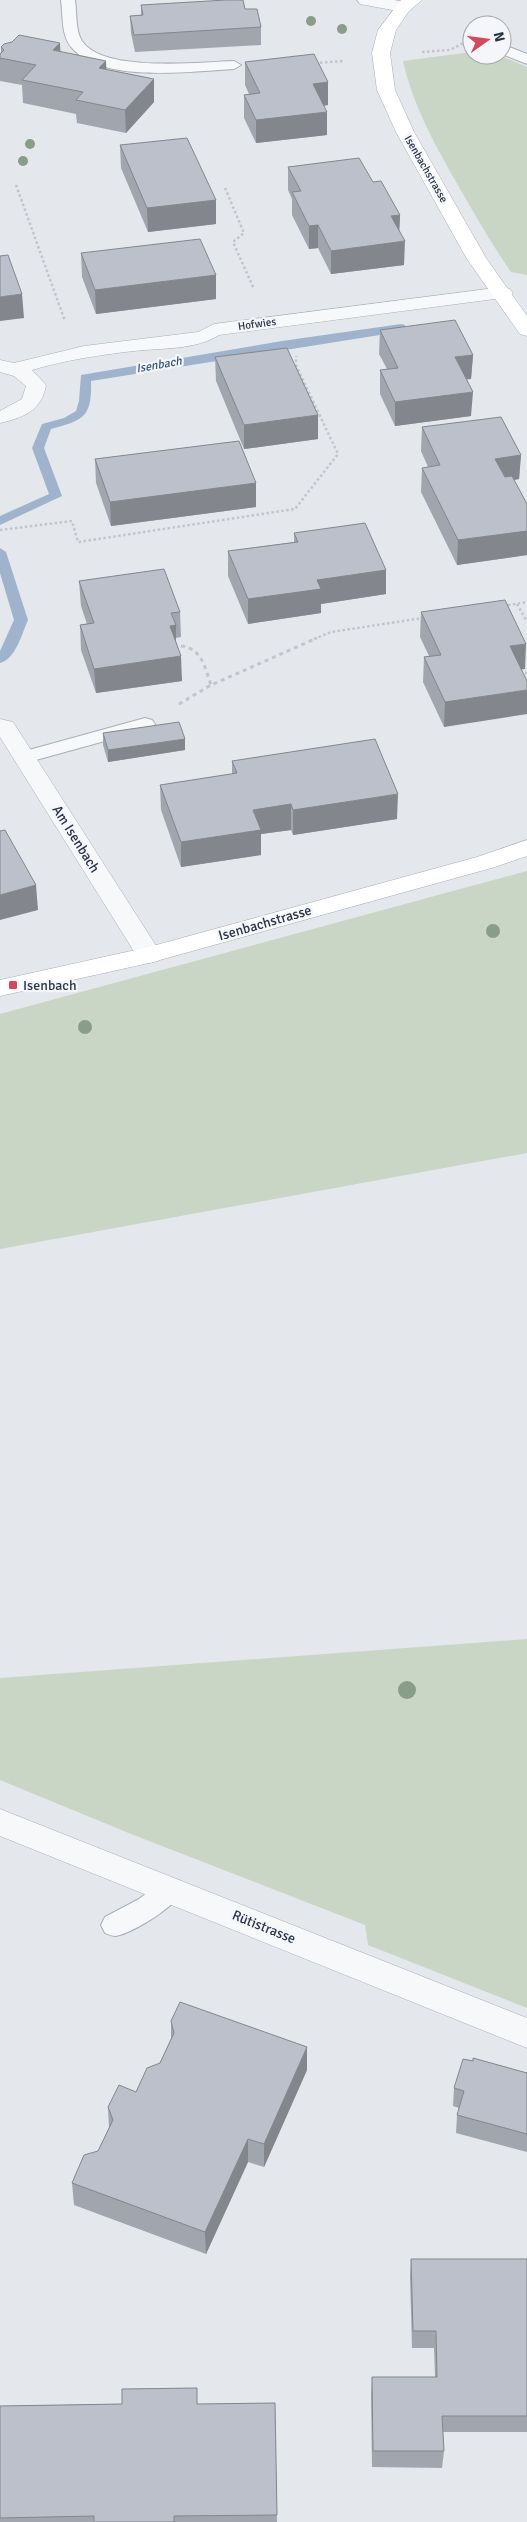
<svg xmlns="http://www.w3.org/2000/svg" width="527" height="2522" font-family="Signika,sans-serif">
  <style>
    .green { fill: #c9d6c5 }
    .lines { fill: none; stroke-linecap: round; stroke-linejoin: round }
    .stream { fill: #9fb4cc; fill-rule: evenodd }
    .service-casing { stroke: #a9aeb7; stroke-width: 2 }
    .minor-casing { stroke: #a9aeb7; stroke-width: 1 }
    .tertiary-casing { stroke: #a9aeb7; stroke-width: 1 }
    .secondary-casing { stroke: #a9aeb7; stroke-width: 1 }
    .path-far1 { stroke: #c2c5cb; stroke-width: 2.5; stroke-dasharray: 2.5 2.5; stroke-linecap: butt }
    .path { stroke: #c2c5cb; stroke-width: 3; stroke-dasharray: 4 4; stroke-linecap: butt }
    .service { fill: #f7f8fa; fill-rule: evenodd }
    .minor { fill: #f7f8fa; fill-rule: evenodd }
    .tertiary { fill: #f7f8fa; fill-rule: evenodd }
    .secondary { fill: #fff; fill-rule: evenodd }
    .tree { fill: #899d89 }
    .wall { fill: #a1a5ae }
    .shaded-wall { fill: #83868d }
    .building { fill: #bbc0ca; stroke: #83868d }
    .poi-dot { fill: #d1495b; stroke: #f4f6f9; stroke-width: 2 }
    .labels { text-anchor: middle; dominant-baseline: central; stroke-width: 4.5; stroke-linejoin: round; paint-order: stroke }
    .far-street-label { font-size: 11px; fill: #2b3445; stroke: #f4f6f9 }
    .far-water-label { font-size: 12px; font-style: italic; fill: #34527a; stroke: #f4f6f9 }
    .street-label { font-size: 14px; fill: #2b3445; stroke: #f4f6f9 }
    .poi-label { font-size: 14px; fill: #2b3445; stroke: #f4f6f9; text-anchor: start }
  </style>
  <rect width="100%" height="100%" fill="#e4e7ec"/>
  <path class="green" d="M472 52V55H499L527 67V275L511 272C490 242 473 211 455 180 433 141 413 105 403 61Z
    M527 871V1153L0 1249V1014Z
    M527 1639V2008L368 1945 365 1925 131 1834 0 1780V1678Z"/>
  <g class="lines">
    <path class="stream" d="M401 324 405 325V331L91 381C92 417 84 420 51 429L44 448 62 496 0 525V516L49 494 32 448 42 424 64 418 76 411 79 401 81 375 282 341Z
      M0 548 6 552 28 620C22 633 16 659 0 663V651L14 620 0 573Z"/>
    <g class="service-casing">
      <path id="service" d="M61 0H75C77 12 75 30 82 41 103 73 200 62 234 61L241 65 234 69C191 71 103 84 72 48 61 36 63 15 61 0Z
        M502 44 527 54V64L502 54Z
        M145 718 152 720 155 724 152 728 25 763 18 761 15 757 18 753Z
        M171 1878 180 1881 184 1889C176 1906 135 1932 116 1936 112 1936 108 1934 105 1933L101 1925 105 1917 139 1899 162 1881Z"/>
    </g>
    <g class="minor-casing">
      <path id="minor" d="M503 287 510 289 513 293 510 297 219 335C196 350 161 348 134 351 100 355 65 360 32 370L46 385C42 411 22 418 0 423V411L22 399 26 386 14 376 0 372V360L14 363 84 346 198 332 214 324Z
        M0 719 13 722 162 955 158 961 149 963 140 961 0 737Z
        M0 1809 527 2018V2048L0 1836Z"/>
    </g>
    <g class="tertiary-casing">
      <path id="tertiary" d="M357 0H394L409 3 412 7 409 11 403 12 360 4Z"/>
    </g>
    <g class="secondary-casing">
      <path id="secondary" d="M401 0H422L409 11 396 30 390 53 395 90 414 132 486 258 527 316V336L520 334 467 259 396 132 377 90 372 53 378 30Z
        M527 840V856L495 867 149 963 0 996V980L149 947 477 857Z"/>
    </g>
    <path class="path-far1" d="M422 52 450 50 469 40
      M315 63 344 61
      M16 185 65 321
      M225 188 244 233 233 242 254 289
      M0 530 72 521 78 542 295 509 338 454 296 365V356
      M517 604 527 622
      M503 606 527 602
      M314 639 331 632 423 618"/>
    <path class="path" d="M181 646C202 648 205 668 211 685
      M525 673H527
      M179 704 211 685 317 638"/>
    <use href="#service" class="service"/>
    <use href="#minor" class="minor"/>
    <use href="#tertiary" class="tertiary"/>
    <use href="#secondary" class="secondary"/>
  </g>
  <g class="tree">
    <circle cx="311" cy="21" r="5"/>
    <circle cx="342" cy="29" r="5"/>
    <circle cx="30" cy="144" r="5"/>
    <circle cx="23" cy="161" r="5"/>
    <circle cx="493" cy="931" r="7"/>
    <circle cx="85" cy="1027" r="7"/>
    <circle cx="407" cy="1690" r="9"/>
  </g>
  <path class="wall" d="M141 5 245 9 261 27V45L135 52 131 33 130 16 141 15Z
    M1 47 60 52 106 61V70L154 79V102L126 133 77 123 76 114 23 103 22 85 0 81V54L1 52Z
    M245 62 328 82V105L324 106 327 135 256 143 244 118V95L249 94 245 85Z
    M120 145 216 200V224L148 232 121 168Z
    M288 167 373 182 400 215 399 231 404 265 331 274 318 248 309 249 292 215V199L288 190Z
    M81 253 216 299 96 314 82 277Z
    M380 330 473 355 471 379H466L471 416 395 426 380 394V370L387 369 379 354Z
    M215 357 318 415V439L244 449 216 381Z
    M422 427 521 455 519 479 514 480 527 504V555L457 565 421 492 422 468 428 467 421 451Z
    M95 459 256 507 111 526 96 483Z
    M294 533 386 570V594L321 604V613L248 624 228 576V551L294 542Z
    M79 581 180 612 181 637 176 638V642L182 681 96 693 81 650 80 625 87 624 81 606Z
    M421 612 525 669H521L444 727 423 682 424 657 429 656 420 637Z
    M103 733 185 750 108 762 103 745Z
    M232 761 397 819 293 835 291 830 261 834V855L181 867 161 810 160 785 232 774Z
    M171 2021 307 2070 264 2167 248 2162 206 2254 74 2205 72 2183 98 2151 109 2128 108 2107 136 2092 160 2063 171 2039Z
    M473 2061 527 2073V2152L456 2133 457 2115 459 2108 453 2106 454 2088Z
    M411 2259H527V2432H443L444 2451 442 2468 372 2467 371 2394 372 2377H435L434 2348H412L410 2276Z
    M197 2388V2404L275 2403 277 2522H0V2406L122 2404Z"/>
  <path class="shaded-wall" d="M60 43 61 66 53 50Z
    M106 61 107 83 99 68Z
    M154 79V102L126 133 125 110Z
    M328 82V105L312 107 313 84Z
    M327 112V135L256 143V120Z
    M216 200V224L148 232 147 208Z
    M400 215 399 238 391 216Z
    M318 225V248L309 249V226Z
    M405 241 404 265 331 274V251Z
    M216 275V299L96 314 95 290Z
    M22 294 24 318 0 321V297Z
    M473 355 471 379 454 381 455 357Z
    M473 392 471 416 395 426V402Z
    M318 415V439L244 449V425Z
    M521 455 519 479 494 483 495 459Z
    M256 483V507L111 526 110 502Z
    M527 531V555L457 565 458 540Z
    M386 570V594L321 604V613L248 624V599L317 580Z
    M176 625V650L170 626Z
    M526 644 525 669 508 671 510 646Z
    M181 656 182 681 96 693 94 669Z
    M527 690V714L444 727 445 702Z
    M185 739V750L108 762V750Z
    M398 794 397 819 293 835V810Z
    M291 804V830L261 834V855L181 867V842L253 810Z
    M36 885 38 910 0 920V895Z
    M307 2047V2070L264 2167V2144Z
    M248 2139V2162L206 2254 205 2232Z"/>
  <path class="building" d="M226 0H243L245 9H257L261 27 134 35 130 16 143 15 141 5Z
    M19 35 60 43 53 50 106 61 99 68 154 79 125 110 76 100 83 92 22 80 36 65 0 58V54L4 50 1 47 4 44 12 42Z
    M314 54 328 82 313 84 327 112 256 120 244 95 260 93 245 62Z
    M187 138 216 200 147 208 120 145Z
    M359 158 373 182 381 181 400 215 391 216 405 241 331 251 318 225 309 226 292 192 301 191 288 167Z
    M200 239 216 275 95 290 81 253Z
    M8 255 22 294 0 297V256Z
    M455 320 473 355 455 357 473 392 395 402 380 370 398 368 380 330Z
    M287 348 318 415 244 425 215 357Z
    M501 417 521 455 495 459 505 477 512 476 527 504V531L458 540 422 468 440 465 422 427Z
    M239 441 256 483 110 502 95 459Z
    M365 523 386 570 317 580 321 589 248 599 228 551 298 542 294 533Z
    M164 569 180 612 171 613 176 625 170 626 181 656 94 669 80 625 94 623 79 581Z
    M505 600 526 644 510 646 527 681V690L445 702 424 657 441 655 421 612Z
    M179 722 185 739 108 750 103 733Z
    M375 739 398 794 293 810 291 804 253 810 261 830 181 842 160 785 237 773 232 761Z
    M5 830 36 885 0 895V831Z
    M180 2002 307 2047 264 2144 248 2139 205 2232 72 2183 84 2155 98 2151 113 2120 108 2107 119 2085 136 2092 147 2068 160 2063 174 2033 171 2021Z
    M473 2058 527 2073V2134L457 2115 464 2091 454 2088 463 2059 473 2061Z
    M411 2259H527V2416H442L444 2451H373L372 2377H437L436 2331H413Z
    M197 2388V2404L275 2403 277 2515 174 2516V2522H94V2516L0 2518V2406L122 2404V2389Z"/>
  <rect class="poi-dot" x="8" y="980" width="10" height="10" rx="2.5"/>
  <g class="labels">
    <g class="far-street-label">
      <text transform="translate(426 169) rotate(60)">Isenbachstrasse</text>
      <text transform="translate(257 324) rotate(-8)">Hofwies</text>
    </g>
    <g class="far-water-label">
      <text transform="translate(159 365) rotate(-10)">Isenbach</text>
    </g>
    <g class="street-label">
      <text transform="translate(76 839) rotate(58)">Am Isenbach</text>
      <text transform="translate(265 923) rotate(-16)">Isenbachstrasse</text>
      <text transform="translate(264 1927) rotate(22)">Rütistrasse</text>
    </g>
    <g class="poi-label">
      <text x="23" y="985">Isenbach</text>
    </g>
  </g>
  <g transform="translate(487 40) rotate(76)"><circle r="24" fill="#f4f6f9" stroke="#a4a8b1"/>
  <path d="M0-4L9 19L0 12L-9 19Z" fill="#d1495b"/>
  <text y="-8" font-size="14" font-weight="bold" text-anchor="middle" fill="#2b3445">N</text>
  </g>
</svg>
